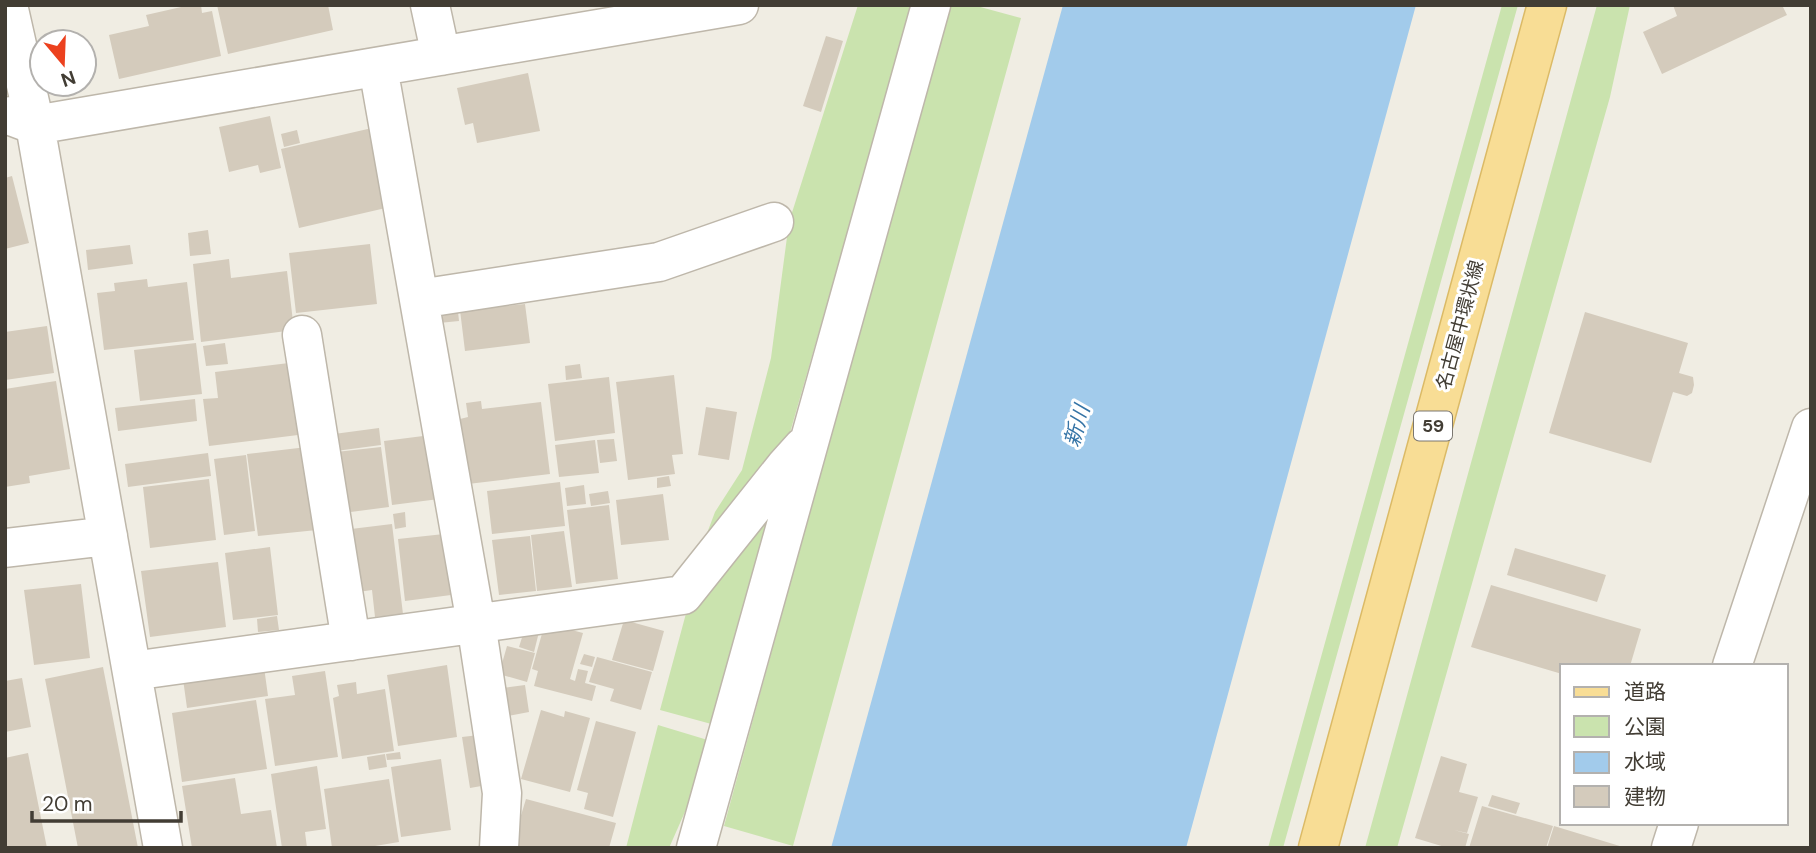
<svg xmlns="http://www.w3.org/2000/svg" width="1816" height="853" font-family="'DM Sans','Noto Sans JP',sans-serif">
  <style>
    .green { fill: #cae3ae }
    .water { fill: #a2cbeb }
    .building { fill: #d4cbbc }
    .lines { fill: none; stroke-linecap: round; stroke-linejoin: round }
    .minor-casing { stroke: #beb7aa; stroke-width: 41 }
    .major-casing { stroke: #dbba66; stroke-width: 41 }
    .minor { stroke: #fff; stroke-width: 38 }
    .major { stroke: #f8dd95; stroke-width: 38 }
    .labels { text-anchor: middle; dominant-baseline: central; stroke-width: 6; stroke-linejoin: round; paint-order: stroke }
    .shield { fill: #fff; stroke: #7b7771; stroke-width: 2 }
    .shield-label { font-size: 18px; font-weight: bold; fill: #423d34 }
    .street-label { font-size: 19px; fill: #423d34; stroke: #fff }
    .water-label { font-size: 21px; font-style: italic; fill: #3574a6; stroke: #fff }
  </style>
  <rect width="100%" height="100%" fill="#f0ede3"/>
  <path class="green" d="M858 5H913L789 436 692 573 715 512 742 470 771 358 789 222Z
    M948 5H973L1021 18 793 846 724 826Z
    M1502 5H1518L1283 848H1268Z
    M1597 5H1630L1610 97 1397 848H1365Z
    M778 490 715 725 660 710 688 606Z
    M658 725 711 741 703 771 669 848H626Z"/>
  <path class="water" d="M1063 5H1416L1186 848H831Z"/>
  <path class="building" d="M190 5H201L202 13 212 11 221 56 119 79 109 35 149 26 146 15Z
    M217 5H328L333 30 228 54Z
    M1673 5H1782L1787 15 1662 74 1643 32 1677 16Z
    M826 36 843 41 821 112 803 106Z
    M528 73 540 131 477 143 473 123 465 125 457 88Z
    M270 116 281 168 260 173 258 165 229 172 219 127Z
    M372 128 390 207 299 228 281 149Z
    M297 130 300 143 284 147 281 134Z
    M12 176 29 243 5 249V178Z
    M208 230 211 254 190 256 188 233Z
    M370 244 377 304 296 313 289 253Z
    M130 245 133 264 88 270 86 250Z
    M229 259 231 278 287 271 294 330 201 342 193 264Z
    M147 279 148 287 187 282 194 340 104 350 97 293 115 291 114 283Z
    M504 297 506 306 525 304 530 343 465 351 459 302Z
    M457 302 459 321 439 323 437 305Z
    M1585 312 1688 343 1679 373 1693 377 1694 385 1692 393 1687 396 1673 392 1651 463 1549 433Z
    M47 326 54 373 5 380V332Z
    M196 343 202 394 140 401 134 350Z
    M225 343 228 364 206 366 203 346Z
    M289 363 298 435 209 446 203 399 218 398 215 372Z
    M580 364 582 378 566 380 565 366Z
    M674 375 683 454 672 455 675 474 628 480 616 382Z
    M609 377 615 433 555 441 548 384Z
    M56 381 70 469 29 476 30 483 5 487V389Z
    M195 399 197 421 118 431 115 408Z
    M481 401 482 409 541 402 550 474 468 484 460 419 468 417 466 403Z
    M706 407 737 412 729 460 698 455Z
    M379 428 381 445 336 451 334 434Z
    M431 435 439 499 392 505 384 441Z
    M614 439 617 461 600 463 597 440Z
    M595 440 599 473 559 477 555 445Z
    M307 447 317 530 258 536 247 454Z
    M381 447 389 507 343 513 336 452Z
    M208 453 211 476 128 487 125 464Z
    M246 455 255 531 224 535 214 459Z
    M669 476 671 486 657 488V478Z
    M209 479 216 540 150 548 143 487Z
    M560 482 565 526 492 534 487 491Z
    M584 485 586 504 567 506 565 488Z
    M608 491 610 503 591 506 589 494Z
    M663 494 669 540 621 545 616 500Z
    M609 505 618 579 576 584 567 510Z
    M405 512 406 527 395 529 393 514Z
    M392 524 403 614 375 617 372 590 358 592 351 529Z
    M564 531 572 587 537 591 531 535Z
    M444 534 451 595 405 601 398 539Z
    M530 536 536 591 499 595 492 540Z
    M270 547 278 615 233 620 225 553Z
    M1515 548 1606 575 1597 602 1507 575Z
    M218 562 226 627 150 637 141 571Z
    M81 584 90 658 34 665 24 590Z
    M1491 585 1641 629 1630 666H1562V674L1471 647Z
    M277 616 279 630 258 632 257 619Z
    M624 620 664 631 653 671 612 660Z
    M545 623 583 633 570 679 575 681 578 669 588 671 585 683 596 686 592 701 534 686 538 671 532 669Z
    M525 628 539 632 534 652 519 647Z
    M507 646 535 653 527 682 499 674Z
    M584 654 595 657 592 667 580 664Z
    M597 657 652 672 641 710 610 701 614 689 589 682Z
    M447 665 457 737 398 746 387 675Z
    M103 667 138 848H78L45 679Z
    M264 667 268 696 187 708 183 679Z
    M325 671 338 757 275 766 265 699 295 695 292 676Z
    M22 678 31 727 5 732V681Z
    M356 682 357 694 385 689 394 751 342 759 333 698 339 696 337 685Z
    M525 685 529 712 508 716 503 688Z
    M256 700 267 769 182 782 172 713Z
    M541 710 564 717 565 711 590 718 570 792 521 779Z
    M596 721 636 732 613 817 584 809 588 793 577 790Z
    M479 735 487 785 470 788 462 737Z
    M400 752 401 759 387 760 386 754Z
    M28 753 47 848H5V758Z
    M385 754 387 767 369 770 367 757Z
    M1441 756 1467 764 1459 792 1478 797 1467 833 1454 830 1469 834 1465 848H1448L1415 838Z
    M441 759 451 830 401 837 391 767Z
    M317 766 326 829 305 832 307 848H282L271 774Z
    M235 778 241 814 271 810 277 848H192L182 786Z
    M389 779 399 842 363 848H332L324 789Z
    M1492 795 1520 803 1516 814 1488 806Z
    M526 799 616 823 609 848H515V835Z
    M1482 806 1553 826 1546 848H1469Z
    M1554 826 1623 847V848H1547Z"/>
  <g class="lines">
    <g class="minor-casing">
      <path id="minor" d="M8 5 35 125 163 848
        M430 5 441 56
        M378 67 476 623 502 793 499 848
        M11 116 35 125 739 5
        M419 299 659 262 774 222
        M302 335 351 641
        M5 548 108 536
        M1732 666 1811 428
        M132 671 683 595 785 467 803 447
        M696 848 931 5
        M1671 848 1679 823"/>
    </g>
    <g class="major-casing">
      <path id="major" d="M1318 848 1547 5"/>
    </g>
    <use href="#minor" class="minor"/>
    <use href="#major" class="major"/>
  </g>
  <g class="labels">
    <rect class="shield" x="1414" y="411.5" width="38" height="29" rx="5"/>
    <g class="shield-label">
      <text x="1433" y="426">59</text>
    </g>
    <g class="street-label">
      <text transform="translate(1460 325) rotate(-75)">名古屋中環状線</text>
    </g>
    <g class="water-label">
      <text transform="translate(1077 426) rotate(-74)">新川</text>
    </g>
  </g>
  <rect width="1816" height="853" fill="none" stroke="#423d34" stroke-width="14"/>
  <rect x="1560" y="664" width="228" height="161" fill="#ffffff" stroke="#b3b1ae" stroke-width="2"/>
  <rect x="1574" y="687" width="35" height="10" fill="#f8dd95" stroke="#b3b1ae" stroke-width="2"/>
  <text x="1624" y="699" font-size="21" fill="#423d34">道路</text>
  <rect x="1574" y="716" width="35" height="21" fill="#cae3ae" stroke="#b3b1ae" stroke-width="2"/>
  <text x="1624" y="734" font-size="21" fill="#423d34">公園</text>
  <rect x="1574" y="752" width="35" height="21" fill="#a2cbeb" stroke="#b3b1ae" stroke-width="2"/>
  <text x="1624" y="769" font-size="21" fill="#423d34">水域</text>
  <rect x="1574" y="786" width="35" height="21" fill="#d4cbbc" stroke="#b3b1ae" stroke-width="2"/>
  <text x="1624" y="804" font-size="21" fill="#423d34">建物</text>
  <g transform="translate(63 63) rotate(161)"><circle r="33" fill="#ffffff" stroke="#b3b1ae" stroke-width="2"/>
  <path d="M0-5L12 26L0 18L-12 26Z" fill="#ec411e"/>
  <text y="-10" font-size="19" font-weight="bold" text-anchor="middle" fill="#423d34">N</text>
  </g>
  <path d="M32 811v10h149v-10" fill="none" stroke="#423d34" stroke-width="3.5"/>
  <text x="42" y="811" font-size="21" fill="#423d34" stroke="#ffffff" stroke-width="5" paint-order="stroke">20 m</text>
</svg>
